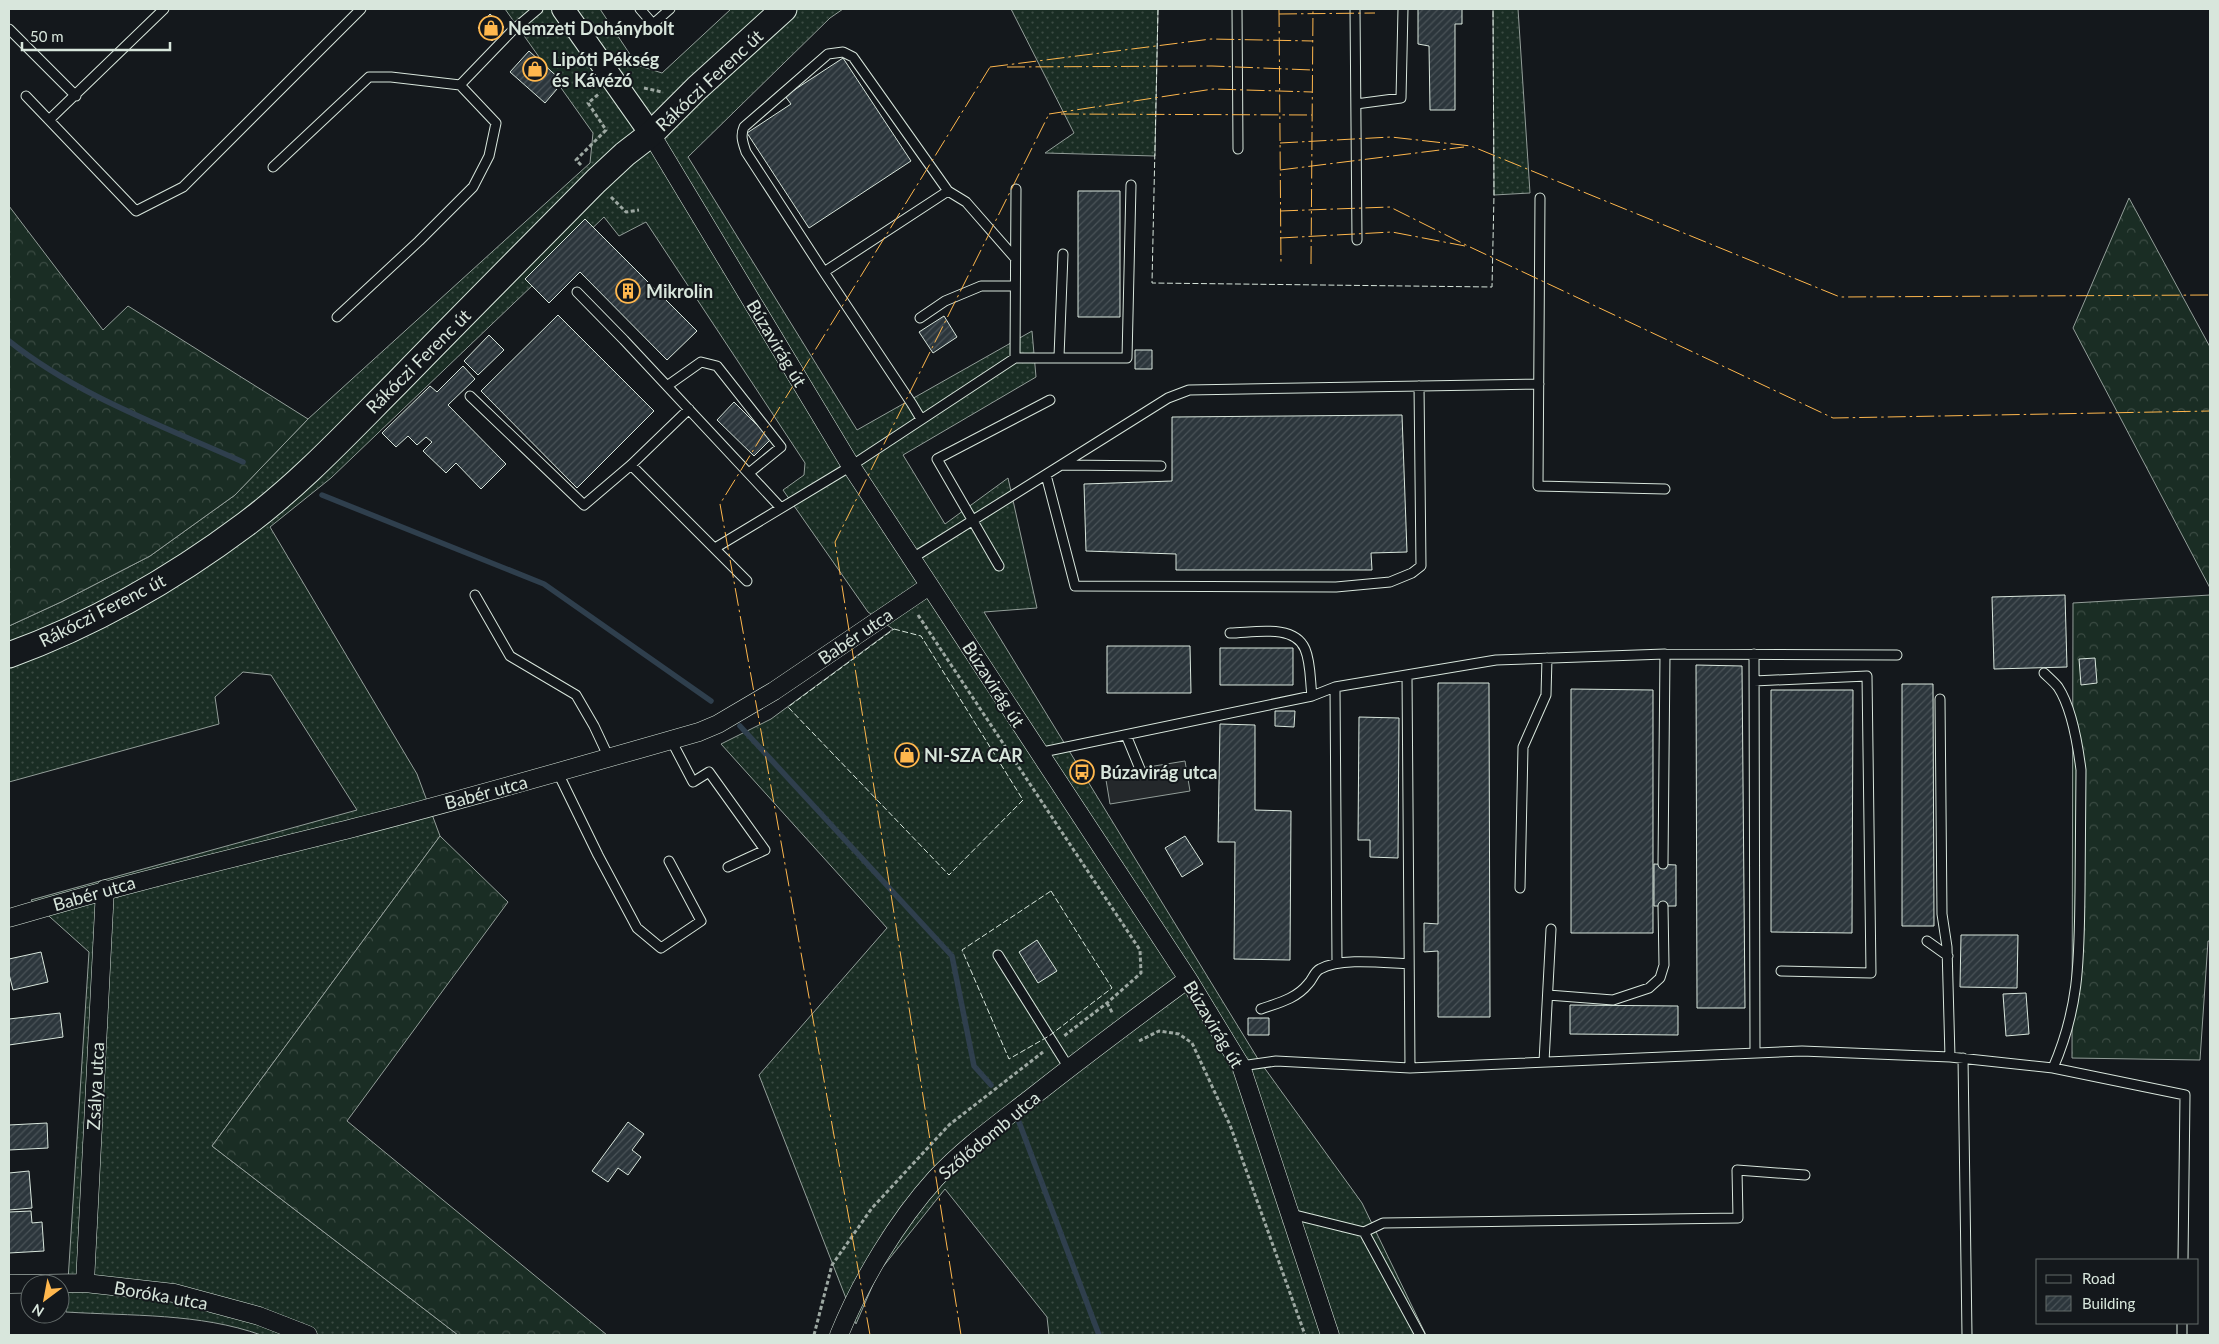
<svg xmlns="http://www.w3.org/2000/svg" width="2219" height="1344" font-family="Lato,sans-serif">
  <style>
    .grass { fill: url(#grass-dots); stroke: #939e99 }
    .forest { fill: url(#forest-crowns); stroke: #939e99 }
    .parking { fill: #24282b; stroke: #939e99 }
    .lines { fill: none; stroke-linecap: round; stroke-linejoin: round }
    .stream { stroke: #2f3f4d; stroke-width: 5.5 }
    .building { fill: url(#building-hatch); stroke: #d8e6dc }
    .service-casing { stroke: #d8e6dc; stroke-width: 11 }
    .minor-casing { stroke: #d8e6dc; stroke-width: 19 }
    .tertiary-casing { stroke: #d8e6dc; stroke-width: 24 }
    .secondary-casing { stroke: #d8e6dc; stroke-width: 27 }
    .path { stroke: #9da8a2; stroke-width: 3; stroke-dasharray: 4 2.5; stroke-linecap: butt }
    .service { stroke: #14181c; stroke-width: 9 }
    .minor { stroke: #14181c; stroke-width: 18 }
    .tertiary { stroke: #14181c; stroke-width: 22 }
    .secondary { stroke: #14181c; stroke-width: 25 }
    .fence { stroke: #d8e6dc; stroke-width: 1; stroke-dasharray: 6 2.5; stroke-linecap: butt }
    .power { stroke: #ffb74d; stroke-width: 1; stroke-dasharray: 18 4 2.5 4; stroke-linecap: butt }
    .labels { text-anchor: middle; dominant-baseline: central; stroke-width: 4; stroke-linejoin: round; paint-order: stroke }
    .poi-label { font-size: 18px; font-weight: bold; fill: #d8e6dc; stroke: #14181c; text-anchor: start }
    .street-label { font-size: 18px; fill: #d8e6dc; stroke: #14181c }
  </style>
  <defs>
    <pattern id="grass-dots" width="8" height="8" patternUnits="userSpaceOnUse" patternTransform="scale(1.25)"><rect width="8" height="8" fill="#1a2d24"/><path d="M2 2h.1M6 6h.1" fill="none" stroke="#3b4b43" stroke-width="1.8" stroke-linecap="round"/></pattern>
    <pattern id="forest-crowns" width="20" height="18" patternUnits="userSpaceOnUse" patternTransform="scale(1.25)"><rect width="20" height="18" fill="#1a2d24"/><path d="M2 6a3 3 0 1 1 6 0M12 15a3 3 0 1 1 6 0" fill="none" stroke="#3b4b43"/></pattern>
    <pattern id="building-hatch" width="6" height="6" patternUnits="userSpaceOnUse" patternTransform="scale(1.25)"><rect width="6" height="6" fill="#2c363c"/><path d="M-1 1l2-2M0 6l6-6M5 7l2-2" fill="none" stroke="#4a5358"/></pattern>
  </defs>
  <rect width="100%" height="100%" fill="#14181c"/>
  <path class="grass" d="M505 9H600L637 65 662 73 731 9H843L830 18 688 157 857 430 1032 331 1036 377 903 455 945 524 1008 478 1037 608 984 612 1258 1059 1362 1203 1426 1335H1049L1047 1317 945 1189 878 1273 856 1324 759 1075 887 928 721 744 771 719 893 629 868 612 783 490 804 475 805 463 646 222 619 236 604 217 331 478 270 527 417 774 440 836 212 1146 458 1335H261C200 1313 130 1316 66 1312L89 952 31 900 357 810 271 675 243 672 215 697 219 724 9 782V626L61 602 150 556 235 495 308 419 590 163 593 133Z
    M1011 9H1158L1155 156 1045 153 1074 133Z
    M1493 9H1518L1530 193 1494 195Z"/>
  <path class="forest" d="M2129 198 2210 347V588L2073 328Z
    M9 206 103 330 128 306 308 419 235 495 150 556 61 602 9 626Z
    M2210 595V941H2208L2200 1060 2072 1058 2073 603Z
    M440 836 508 902 347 1121 607 1335H458L212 1146Z"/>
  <path class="parking" d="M1185 761 1190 791 1110 804 1105 774Z"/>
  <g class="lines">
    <path class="stream" d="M9 341C78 396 163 426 243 462
      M322 495 544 584 711 701
      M740 726 952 956 974 1066 991 1085
      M1019 1122 1099 1335"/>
  </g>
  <path class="building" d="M1418 9H1462V24H1455V110H1430L1429 46 1418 44Z
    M490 14 504 27 492 41 478 28Z
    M529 51 563 82 545 103 510 72Z
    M843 58 911 161 809 228 747 133 791 104 785 96Z
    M1078 191H1120V317H1078Z
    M585 219 697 331 667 360 580 272 549 303 525 279Z
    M558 315 654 411 577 488 481 391Z
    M944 316 957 337 933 353 919 332Z
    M489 335 504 350 478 375 464 361Z
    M1135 350H1152V369H1135Z
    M463 366 475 379 448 405 506 464 481 489 456 463 446 473 423 451 432 442 426 437 417 445 408 436 396 447 382 433 430 386 437 392Z
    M734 402 771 439 754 456 717 420Z
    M1402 415 1407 552 1371 553 1372 570H1176V554L1086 551 1084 484 1172 481V417Z
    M2065 595 2067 667 1994 669 1992 597Z
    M1107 646H1190L1191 693H1107Z
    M1220 648H1293V685H1220Z
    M2095 658 2097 683 2081 685 2079 659Z
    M1696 665 1742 666 1745 1008H1697Z
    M1438 683H1489L1490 1017H1438V951L1424 952V923L1438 924Z
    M1902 684H1933L1934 926H1902Z
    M1571 689 1653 690V933H1571Z
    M1771 690H1853L1852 933 1771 932Z
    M1275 711H1295L1294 727 1275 726Z
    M1359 717 1399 718 1398 858 1370 857V840H1358Z
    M1220 724 1255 725V810L1291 811 1290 960 1234 959 1235 842H1218Z
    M1185 836 1203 864 1182 877 1165 848Z
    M1654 864 1676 865V906H1654Z
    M1961 935H2018L2017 988 1960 987Z
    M1037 940 1057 971 1038 983 1019 952Z
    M41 952 48 982 13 990 9 974V959Z
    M2026 993 2029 1034 2006 1036 2003 994Z
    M1570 1005 1678 1006V1035L1570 1034Z
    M60 1013 63 1037 9 1045V1019Z
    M1248 1018H1269V1035H1248Z
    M628 1122 644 1134 632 1150 641 1157 628 1175 618 1168 608 1182 592 1171Z
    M47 1123 48 1148 9 1150V1125Z
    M29 1171 32 1208 9 1210V1173Z
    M31 1211 32 1223 42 1222 44 1251 9 1253V1212Z"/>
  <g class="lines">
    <g class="service-casing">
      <path id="service" d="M640 9 653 24 670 9
        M1237 9 1238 149
        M1355 9 1357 240
        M9 29 76 96
        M26 96 136 211 183 187 361 9
        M1356 104 1401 98 1403 9
        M49 120 164 9
        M273 167 369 77H391L460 85
        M948 191 966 202 1015 258
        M1540 198 1538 486 1665 489
        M824 272 948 191 853 57 843 52 828 54 744 127C740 136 743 143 746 152L824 272 912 404 921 419
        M577 292 624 340 781 508
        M337 317 419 241 473 187 489 156 496 123 460 85 512 31 538 9
        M920 318 945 301 981 286H1015
        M1059 357 1063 254
        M1015 358 1016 189
        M667 386 701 362 717 366 781 447 749 473
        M470 396 584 505 631 465 689 409
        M631 465 747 581
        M1062 465 1161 466
        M1046 475 1075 586 1336 587 1390 582 1412 573 1421 566 1419 386
        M715 548 851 466 1015 358H1127L1131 185
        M911 559 1168 398 1189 390 1539 384
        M999 566 937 459 1050 400
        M475 595 510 656 576 695 594 726 609 758
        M1230 633C1252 633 1294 623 1305 649 1311 663 1310 681 1312 696
        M1754 654 1755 1053
        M2044 673C2049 678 2054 682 2058 687 2072 708 2078 746 2081 770 2081 811 2080 852 2080 892 2079 958 2080 1006 2053 1068
        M1407 675 1410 1068
        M1754 681 1867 676 1871 973 1781 971
        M1335 687 1337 963
        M1940 699 1942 914 1947 947 1950 1057
        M1126 735 1140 769
        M671 740 693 782 709 772 765 850 728 867
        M1038 753 1312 696 1335 687 1496 660 1665 654 1897 655
        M558 773 598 855 637 928 661 948 701 921 669 861
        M1663 864 1665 654
        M1520 888 1523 747 1546 695 1547 658
        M1927 941 1948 956
        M998 955 1069 1068
        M1548 995 1613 1000 1649 988 1660 978 1664 965 1663 906
        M1261 1009C1278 1003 1296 999 1308 984 1313 979 1314 972 1320 969 1341 957 1385 963 1409 964
        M1963 1058 1967 1335
        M1544 1062 1551 929
        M1241 1066 1276 1061 1410 1068 1802 1051 1950 1057 2053 1068 2185 1095 2183 1260
        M1291 1214 1364 1232 1420 1335
        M1364 1232 1383 1223 1738 1218 1737 1170 1805 1175
        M2182 1335V1323"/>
    </g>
    <g class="minor-casing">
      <path id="minor" d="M651 134 851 466 1188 979 1241 1066 1330 1335
        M9 918C123 884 238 857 353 828 469 798 584 765 699 732L718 724 774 691 929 586
        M85 1283 105 889
        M9 1284 85 1283 174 1293 259 1316 308 1335
        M839 1335C861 1281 897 1221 936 1178 964 1148 999 1123 1031 1098 1083 1057 1135 1018 1188 979"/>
    </g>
    <g class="tertiary-casing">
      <path id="tertiary" d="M563 9 651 134"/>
    </g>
    <g class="secondary-casing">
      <path id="secondary" d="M9 655C94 624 174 578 246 524 301 483 349 431 397 383 463 315 530 248 596 181L625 154 651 134 697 88 784 9"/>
    </g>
    <path class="path" d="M644 88 662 92
      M581 165 576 160 606 130 588 103 600 93
      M611 197 626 212 639 210
      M918 615 1140 950 1141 973 1107 1003 1064 1036
      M1107 1003 1113 1014
      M1139 1041 1159 1031 1179 1034 1192 1043 1230 1125 1305 1335
      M814 1335 832 1265 872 1208 949 1125 1043 1052"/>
    <use href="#service" class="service"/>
    <use href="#minor" class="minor"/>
    <use href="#tertiary" class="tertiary"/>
    <use href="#secondary" class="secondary"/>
    <path class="fence" d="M1158 9 1152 283 1492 287 1494 195 1493 9
      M894 629 921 636 1023 800 949 875 788 707Z
      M1051 891 1112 988 1049 1036 1009 1059 962 950Z"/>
    <path class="power" d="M1279 9 1281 265
      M1279 14 1375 13
      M990 67 1211 39 1313 41
      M1007 67 1212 66 1312 70
      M1049 114 1213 89 1312 92
      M1061 114 1312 115
      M1280 143 1391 137 1471 146 1840 297 2210 295
      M1280 170 1464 147
      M1280 211 1390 207 1470 247 1833 418 2210 411
      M1280 238 1392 232 1465 246
      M1311 264 1313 9
      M870 1335 720 504 990 67
      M961 1335 835 542 1049 114"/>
  </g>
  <defs>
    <g id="shop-ring" transform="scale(1.25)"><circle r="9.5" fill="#14181c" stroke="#ffb74d" stroke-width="1.5"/><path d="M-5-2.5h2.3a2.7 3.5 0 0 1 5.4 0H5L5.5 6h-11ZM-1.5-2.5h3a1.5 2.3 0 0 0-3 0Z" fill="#ffb74d"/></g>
    <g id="building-ring" transform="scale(1.25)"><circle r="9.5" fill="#14181c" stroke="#ffb74d" stroke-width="1.5"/><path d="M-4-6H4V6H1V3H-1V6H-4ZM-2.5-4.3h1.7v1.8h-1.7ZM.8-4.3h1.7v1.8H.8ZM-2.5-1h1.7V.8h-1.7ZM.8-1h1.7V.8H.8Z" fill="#ffb74d"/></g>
    <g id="bus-ring" transform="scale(1.25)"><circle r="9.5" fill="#14181c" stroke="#ffb74d" stroke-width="1.5"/><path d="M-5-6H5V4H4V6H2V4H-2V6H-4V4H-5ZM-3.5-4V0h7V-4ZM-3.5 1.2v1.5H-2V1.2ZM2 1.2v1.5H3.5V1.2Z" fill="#ffb74d"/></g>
  </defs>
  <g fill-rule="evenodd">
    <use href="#shop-ring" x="491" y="28"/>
    <use href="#shop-ring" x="535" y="69"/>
    <use href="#building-ring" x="628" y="291"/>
    <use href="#shop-ring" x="907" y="755"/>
    <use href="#bus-ring" x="1082" y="772"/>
  </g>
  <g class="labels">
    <g class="poi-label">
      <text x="508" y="28">Nemzeti Dohánybolt</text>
      <text x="552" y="59">Lipóti Pékség<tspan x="552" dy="21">és Kávézó</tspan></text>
      <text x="646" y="291">Mikrolin</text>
      <text x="924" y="755">NI-SZA CAR</text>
      <text x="1100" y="772">Búzavirág utca</text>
    </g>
    <g class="street-label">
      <text transform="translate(709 80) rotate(-43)">Rákóczi Ferenc út</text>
      <text transform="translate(777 343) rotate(59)">Búzavirág út</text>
      <text transform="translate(418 361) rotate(-45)">Rákóczi Ferenc út</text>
      <text transform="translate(102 610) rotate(-27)">Rákóczi Ferenc út</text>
      <text transform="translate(855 636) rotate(-34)">Babér utca</text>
      <text transform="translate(994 684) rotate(57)">Búzavirág út</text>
      <text transform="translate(486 792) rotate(-15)">Babér utca</text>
      <text transform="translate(94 893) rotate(-16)">Babér utca</text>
      <text transform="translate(1214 1024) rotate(59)">Búzavirág út</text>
      <text transform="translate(95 1086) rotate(-87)">Zsálya utca</text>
      <text transform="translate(989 1135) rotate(-40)">Szőlődomb utca</text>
      <text transform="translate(161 1295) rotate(10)">Boróka utca</text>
    </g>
  </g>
  <rect width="2219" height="1344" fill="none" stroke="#d8e6dc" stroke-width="20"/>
  <rect x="2036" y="1259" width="162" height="65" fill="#14181c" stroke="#626a69"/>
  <rect x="2046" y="1275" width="25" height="8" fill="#14181c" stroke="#626a69"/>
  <text x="2082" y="1284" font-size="15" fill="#d8e6dc">Road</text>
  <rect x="2046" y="1296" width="25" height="15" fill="url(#building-hatch)" stroke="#626a69"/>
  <text x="2082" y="1309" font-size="15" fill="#d8e6dc">Building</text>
  <g transform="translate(45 1299) rotate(212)"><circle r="24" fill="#14181c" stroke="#626a69"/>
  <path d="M0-4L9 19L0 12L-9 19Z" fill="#ffb74d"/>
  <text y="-8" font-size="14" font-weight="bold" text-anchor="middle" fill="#d8e6dc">N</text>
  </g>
  <path d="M22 42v8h148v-8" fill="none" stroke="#d8e6dc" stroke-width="2.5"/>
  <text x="30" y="42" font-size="15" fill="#d8e6dc" stroke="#14181c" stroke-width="4" paint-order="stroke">50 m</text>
</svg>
